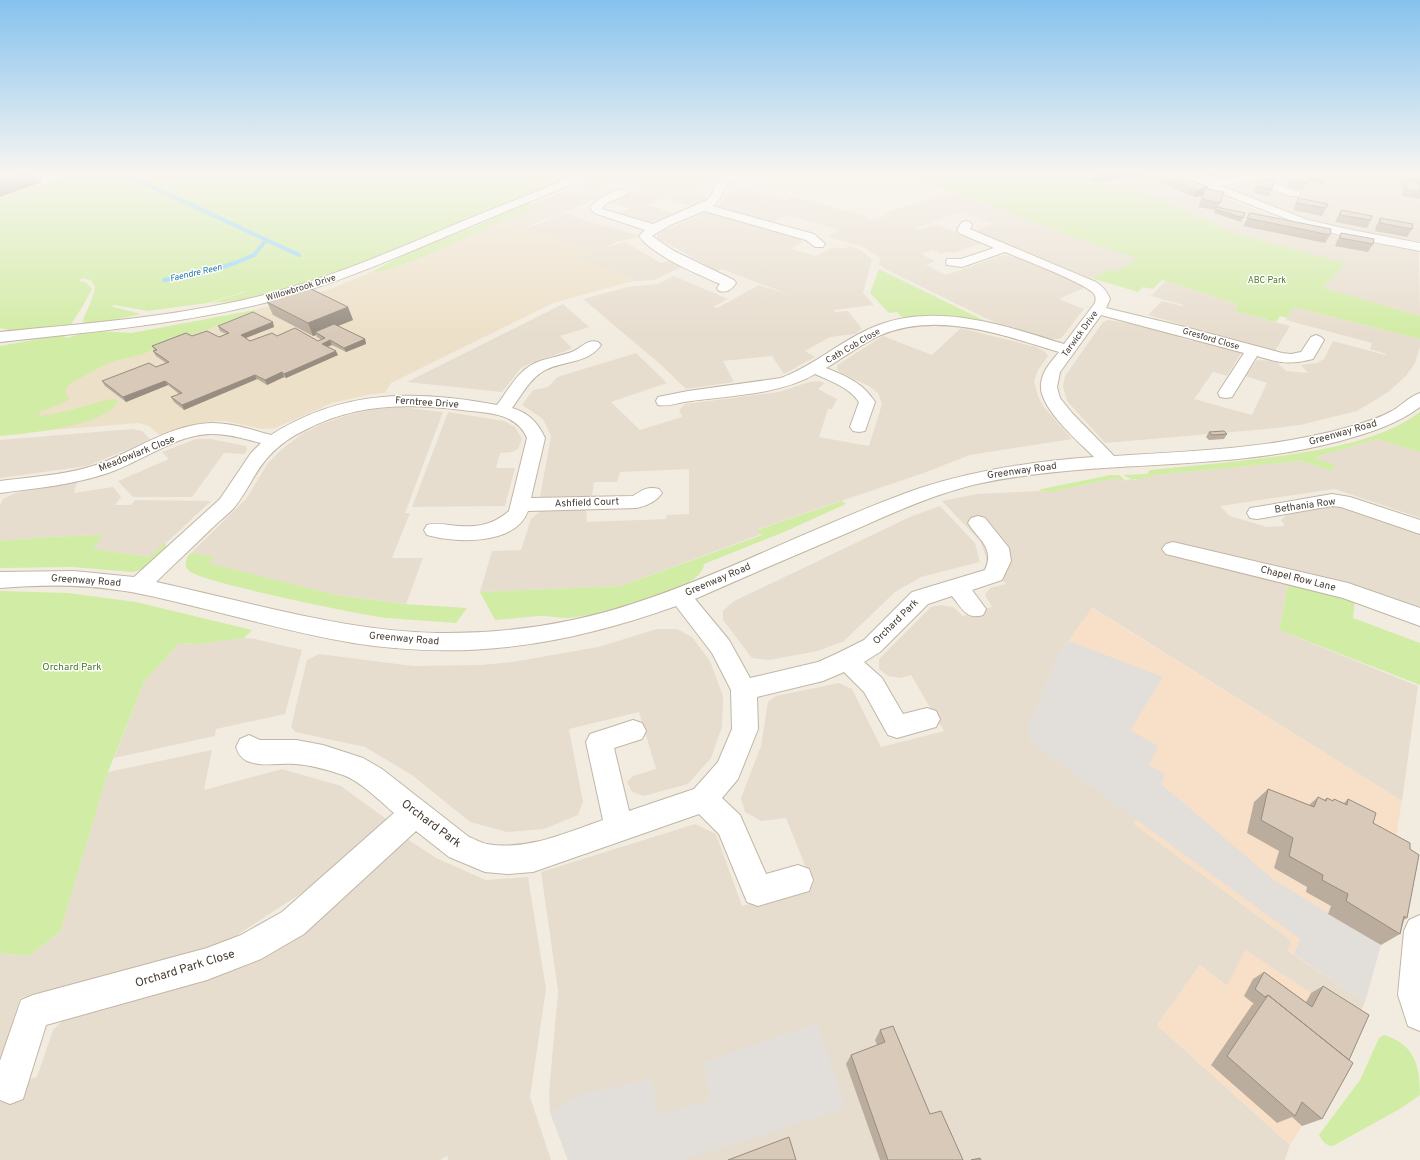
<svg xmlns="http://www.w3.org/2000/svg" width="1420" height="1160" font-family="Overpass,sans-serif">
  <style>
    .residential { fill: #e7ddce }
    .commercial { fill: #f8e0c8 }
    .education { fill: #ede0c8 }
    .green { fill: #d1eca4 }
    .parking { fill: #e2deda }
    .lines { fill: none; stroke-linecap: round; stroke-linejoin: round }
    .stream { stroke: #94d6f7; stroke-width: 4 }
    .minor-casing { stroke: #c1b6a5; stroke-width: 2 }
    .minor { fill: #fff; fill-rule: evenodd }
    .wall { fill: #baad9e }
    .shaded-wall { fill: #978d81 }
    .building { fill: #d8c9b8; stroke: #978d81 }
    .labels { text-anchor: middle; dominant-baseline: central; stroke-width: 3; stroke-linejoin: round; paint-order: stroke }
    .far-water-label { font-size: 9px; font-style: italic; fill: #1f78a8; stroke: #fff }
    .far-park-label { font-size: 9px; fill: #497a20; stroke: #fff }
    .far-street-label { font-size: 9px; fill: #443b31; stroke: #fff }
    .street-label { font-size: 10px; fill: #443b31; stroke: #fff }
    .park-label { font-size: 10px; fill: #497a20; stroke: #fff }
    .near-street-label { font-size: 12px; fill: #443b31; stroke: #fff }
  </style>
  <rect width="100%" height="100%" fill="#f2ece0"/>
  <path class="residential" d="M603 173H685L692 176 699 173H708L719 176 720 178 711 188H701L700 192 709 193 707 198 693 206 664 198 648 205 676 214 662 221 646 222 620 213 630 209 611 202 640 191 612 183 610 184 613 185 603 190 612 192 526 227 528 228 565 213 606 227 609 226 637 235V237L616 242 604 248 625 242 661 263 670 260 681 267 655 280 638 281 578 259 592 252 496 219 574 187Z
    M1097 173H1149L1157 176 1171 175 1258 211 1288 222 1323 233 1359 241 1419 252 1420 316 1322 288 1344 263 1232 232 1137 189 1066 176Z
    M1192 173H1259L1225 180 1201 177Z
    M1290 173H1420V241L1371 234 1333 226 1300 216 1236 191V185L1268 180Z
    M731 185 785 200 792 197 811 201 862 215 875 221 892 210 956 192 1062 233 1139 259 1117 271 1111 269 1091 278 986 236 979 232V229L994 224 962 212 931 222 933 223 916 228 918 230 937 225 983 243 953 253 946 251 942 254 932 250 921 254 935 261 926 265 946 275 1003 255 1014 257 1079 284 1084 288 1059 299 1084 309 1063 336 1059 339H1050L1004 327 883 268 884 267 879 265 880 258 864 247 828 237 839 230 787 215 771 222 717 206 722 203Z
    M705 213 713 214 801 239 803 242 791 249 816 256 834 247 844 249 850 246 859 249 872 259 863 293 874 305 834 310 835 312 848 311 862 329 855 334 830 337 805 351 815 357 784 374 772 356 723 361 734 382 686 389 660 364 583 299 628 287 657 284 674 276 728 299 713 307 717 308 759 285 788 294 722 269 717 271 657 238V235L662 231Z
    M1165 281 1238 304 1234 311 1290 326 1275 351 1148 315 1162 301 1182 306 1183 305 1151 296Z
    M563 304 589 327 560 336 572 348 566 351 531 363 521 368 502 392 407 382Z
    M1294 307 1420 339V347L1415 363 1406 376 1387 393 1357 411 1300 425 1267 429 1105 443 1067 401 1063 386 1065 376 1103 322 1108 320 1134 324 1181 336 1180 338 1192 341H1199L1241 353 1227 376 1213 372 1194 399 1252 415 1267 383 1245 376 1257 360 1276 361 1286 371 1308 373 1301 365 1317 363 1324 359 1333 341 1385 355 1386 354 1370 349 1372 343 1286 320Z
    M961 328 1036 347 1044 351 1048 356 1038 370 1034 381 1038 396 1043 406 1072 439 970 455 921 474 758 529 762 534 621 586 480 592 492 551 521 550 531 519 541 511 586 509 587 522 666 519 667 515 689 514V469L620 472 617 482H594L592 496 540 497 551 436 543 419 522 405 533 390 548 387 557 377 636 353 667 383 611 402 640 430 682 417 679 410 685 404 779 392 809 382 819 381 825 383 818 389 837 399 832 409H828L819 437 869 446 882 404 878 393 869 386 841 373 837 369V365L883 336 932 355Z
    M400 407 443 412 405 513H410L392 558H423L406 604 336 595 207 563 214 557 191 553 246 499 268 463 282 449 302 434 319 425 345 416 375 409Z
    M448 412 504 421 515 427 522 439 518 449 512 452 500 453 496 468H515L505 506 412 507Z
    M132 429 142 431 151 440 87 466 0 478V440Z
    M196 439H211L246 446 247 449 245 454 224 453 192 497H133L118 481 169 459 162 452Z
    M1377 439 1420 452V518L1335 489 1220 506 1230 516 1267 527 1285 526 1281 520 1286 515 1331 506H1350L1420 531V614L1289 581 1279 630 1418 686 1402 801 1093 608 1060 652 1137 820 1134 824 1292 941 1288 951 1365 1002 1356 1022 1227 986 1200 965 1157 1025 1290 1145 1285 1160H568L550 1112 549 1093 558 991 541 872 695 824 716 834 742 906 813 885 786 818 761 821 745 812 741 798 761 746 768 702 776 696 839 683 852 689 881 747 944 731 911 675 901 678 888 676 879 669V659L931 607 941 605 953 607 963 616 992 607 985 595 990 588 1006 584 987 561 981 542 942 501 977 494 1039 491 1051 492 1117 478 1122 481 1132 479 1134 480 1155 475 1301 461 1332 471 1316 459 1319 456Z
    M77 482 74 493 113 487 121 497 115 505H131L135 500 211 501 151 557 92 549 103 535 46 537 0 541V505L3 499 18 492Z
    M940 506 975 543 980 562 921 577 895 592 844 641 818 651 769 660 752 658 723 620V611L734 601 912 516Z
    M657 629H677L692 637 710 661 723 696 722 727 711 758 688 784 644 796 632 792 627 782 633 776 656 769 639 712 569 729 583 802 578 815 544 829 507 832 470 822 412 775 365 747 295 732 291 727 307 660 319 654 413 666 481 665 512 662 598 647Z
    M244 638 255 639 302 650 285 714 216 729 215 736 114 758 144 682 179 643 197 644Z
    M212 750 204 790 282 769 341 786 389 821 314 885 228 941 111 976 20 998 0 1060V953L29 956 60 932 108 772Z
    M398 833 436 858 486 880 528 877 546 989 530 1097 551 1160H448L447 1156 440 1160H0V1089L37 1077 53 1030 75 1009 244 960Z"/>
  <path class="commercial" d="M0 173H76L0 206Z
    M1092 608 1402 801 1392 862 1385 928 1365 1002 1288 951 1292 941 1134 824 1136 819 1030 742 1028 725 1060 652Z
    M1245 950 1356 1022 1302 1126 1290 1145 1157 1025 1200 965 1227 986Z"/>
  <path class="education" d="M496 219 593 252 579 259 637 280 553 303 391 383 385 393 367 395 332 403 275 428 262 429 226 421H215L182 427 161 436 149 426 139 423 0 434 62 357 295 300 333 288Z"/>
  <path class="green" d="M75 173H577L559 182 341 271 293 288 241 301 210 303 245 292 246 291 207 303 148 311 115 305 110 306 141 314 104 322 84 325 85 321 82 322C86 313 94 296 95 287L92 281 82 278 79 281 86 282 92 289 84 304 70 326C47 328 23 334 0 328V199Z
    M881 173H1009L1066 176 1137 189 1232 232 1345 263 1323 288 1420 316V339L1294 307 1287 318 1280 316 1276 322 1234 311 1238 304 1162 280 1153 289 1143 287 1138 292 1091 278 1111 269 1117 271 1138 259 1062 233 956 192Z
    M526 204H532L535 206C528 216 496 220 482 230 466 237 384 277 373 271L411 251 484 223 502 213Z
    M879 269 985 321 939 315 902 317 897 312 889 313 870 293Z
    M254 310 256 312 244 319 223 323 203 331 181 337 143 354 110 362 69 384 65 390 69 399 61 404 39 412 40 416C64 413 87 405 111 399L118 400C110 426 24 434 0 436V346L61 335 67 338 87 332 98 331 132 333Z
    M1420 412V452L1377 439 1319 456 1316 459 1334 465 1332 471 1301 461 1155 475C1144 478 1133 483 1124 475L1147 474 1150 470C1193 466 1237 462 1280 456 1327 449 1380 441 1420 412Z
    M1111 475H1119L1125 480 1122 481 1117 478 1051 492 1039 491 1041 489Z
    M842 501 846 504 784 532 704 564C703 593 593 616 568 618 559 618 550 616 541 616 525 617 510 619 495 620L480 592 621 586 762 535 757 530Z
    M103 535 93 549 150 557 165 543 167 549 147 568 133 572 72 567 0 568V541L46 537Z
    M191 553 215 557 208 563 336 595 404 604 467 608 456 623C433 621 410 620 387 618 362 615 200 582 189 571 183 565 186 557 191 553Z
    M1289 581 1355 599 1353 618 1420 643V685L1279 630Z
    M0 591 68 593 136 602 252 630 244 638 197 644 179 643 144 682 108 772 60 932 29 956 0 953Z
    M1384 1035C1414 1044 1420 1065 1420 1095L1403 1107 1333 1146C1326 1146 1322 1141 1319 1135L1360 1080 1379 1038Z"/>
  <path class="parking" d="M1069 641 1163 677 1130 730 1158 746 1149 765 1165 774 1161 784 1274 880 1381 945 1365 1002 1294 954 1300 939 1030 742 1028 725 1060 652Z
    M817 1023 846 1108 683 1160H568L550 1112 584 1093 652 1079 658 1116 711 1099 703 1063Z"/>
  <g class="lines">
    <path class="stream" d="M122 173 299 255
      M164 280 203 273 235 263 254 255 266 240"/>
    <g class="minor-casing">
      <path id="minor" d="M577 173H589L582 179 557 190C520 206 482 221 445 237 388 261 332 285 272 301 183 324 91 332 0 342V332C88 323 177 317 264 295 334 277 401 247 468 219 504 204 542 191 577 173Z
        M737 173H754L753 175C744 177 732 179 726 186 721 193 721 201 712 206L814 234 825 244 823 247H815L806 240 704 211 670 225 652 236 674 251 734 280 736 283C731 290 727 293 719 291L717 288 720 284C699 275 652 255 639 236L645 230 594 213 590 208C596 199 617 187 628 190L629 192 628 194 605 204 602 209 653 224 707 200C711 197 712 194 714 189 718 179 727 176 737 173Z
        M1021 173H1082C1075 181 1037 177 1026 176L1022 175Z
        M1173 173H1187L1210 182 1260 173H1282L1281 175 1261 179 1299 192 1300 194 1299 196H1291L1249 181 1221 186 1308 220 1347 229 1420 243V251L1347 237 1300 224 1174 175Z
        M966 221 970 222 972 225 970 229 1096 282C1102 286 1107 291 1110 299L1106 308 1185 327 1282 353 1291 354 1301 352 1311 337 1316 335 1321 337 1324 340 1313 359C1289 365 1280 363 1257 356L1232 397 1226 398 1220 397 1218 393 1244 353 1101 315 1060 372 1057 387 1060 398 1072 413 1114 456C1193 451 1272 449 1349 427 1364 423 1379 418 1392 411 1402 405 1410 396 1420 393V407C1396 425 1368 433 1340 441 1221 473 1097 458 977 484 934 494 893 513 852 531 800 553 747 576 695 599L729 640 750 678 818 662 838 653 864 640 912 592 985 570C995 548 979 540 968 523L971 518 978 516 985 518 1009 548 1011 561 1002 580 972 590 986 609 983 615C966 620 962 608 952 596L928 604 880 652 864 662 882 678 903 714 927 708 936 711 940 719 936 727 897 738 888 735 864 692 844 672 823 681 757 697 758 729 738 779 722 798 740 815 766 874 798 865 809 869 813 880 809 891 758 906 747 902 719 834 699 814 533 872 507 874 485 872 449 857 416 831 304 934 261 959 207 980 46 1025 23 1099 10 1104 0 1100V1061L21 1000 33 995 207 948 241 935 282 912 394 813C380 801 360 781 343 775 328 770 311 765 295 764 280 763 261 767 247 761 241 758 238 753 236 747L240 739 249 735 260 740H296L323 745 363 758 382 769 469 837C475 839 481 843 487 844 527 851 565 833 603 820L586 742 590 734 633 720 642 723 646 731 642 739 614 748 629 811 694 789 718 762 732 729 731 690 712 653 676 606C567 645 468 661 353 643 291 633 230 614 168 600 151 596 134 592 117 590 78 584 39 585 0 588V572L74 571 134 577 220 499 251 453 261 443C245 439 230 434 213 434 178 433 141 462 108 473 73 485 36 488 0 493V481C32 477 65 475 96 465 134 452 170 424 212 423 232 423 252 430 271 435 343 389 416 390 497 405 510 388 519 368 540 361 551 357 563 356 574 351 583 347 587 339 598 342L601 345C587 365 560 360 542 372 529 380 521 396 512 408 529 413 538 423 545 438L531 498 633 496C642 490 648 486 659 489L662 493C657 501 646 506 637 508L528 511C515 546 455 543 427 535L424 530 427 525C435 523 441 524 449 525 472 528 491 527 509 511L527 438C516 412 486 413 462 410 407 403 355 404 305 430 292 436 279 445 269 456 254 472 247 493 233 509 226 516 218 522 211 529 193 547 174 564 156 582 249 602 342 631 438 633 505 634 572 624 635 603 732 571 823 522 920 488 977 470 1035 461 1094 457 1079 442 1038 407 1041 384 1042 371 1051 362 1059 352 1002 335 939 311 881 335 864 342 843 358 826 368 846 376 863 383 875 402L865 431 859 432 853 431 850 427 859 402C849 387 830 381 815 374 782 394 729 396 691 401 680 402 669 407 658 405L656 401 658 397 688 391 781 378C813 366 838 343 869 329 932 300 1003 325 1064 344L1095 303C1096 299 1096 297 1094 294 1086 283 1021 259 1005 252L962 267 947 265 946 262 947 259H961L994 248 959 233 957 230 962 222Z
        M1332 494 1350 497 1420 520V534L1341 507 1332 506 1257 519 1250 518 1247 513 1250 508 1257 507Z
        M1173 542 1348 583 1420 608V626L1343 598 1166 554 1162 549 1166 544Z
        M1420 915V1031L1408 1026 1398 995 1404 931 1409 920Z"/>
    </g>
    <use href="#minor" class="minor"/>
  </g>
  <path class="wall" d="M1086 173H1146L1145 176 1094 182 1085 178Z
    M1154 173H1172L1208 187V190L1224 192 1218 208 1245 213 1241 222 1214 213 1215 210 1198 207 1203 195 1194 197 1151 179Z
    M1201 173H1222L1221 175 1209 177Z
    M1311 173H1343L1341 177 1328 175 1323 184 1307 181 1303 190 1287 188 1289 181 1293 174 1308 180Z
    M1401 173H1420V198L1419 199 1402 196V188L1404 186 1400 185V178L1402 175H1401Z
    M1259 179 1272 189 1269 196 1253 193Z
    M1298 198 1326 208 1322 216 1293 210Z
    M1341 210 1371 220 1367 228 1335 222Z
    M1250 213 1330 235 1325 243 1243 226Z
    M1380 218 1412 229 1407 237 1375 231 1376 226Z
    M1341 233 1373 244 1368 252 1335 246 1337 241Z
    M267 302 348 307 353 320 338 326 365 339 366 344 346 352 332 345 328 346 338 355 286 378 284 377 267 385 257 379 184 410 174 402 171 397 179 394 168 385 126 402 105 386 102 381 156 367 166 363 156 356 153 351H155L152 346 192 336 219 337 226 334 220 331 218 326 274 327 246 338 250 341 277 336 318 341 322 340 317 337 316 335 313 336 273 315Z
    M1209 432 1227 434 1224 439 1209 440 1206 437Z
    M1268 789 1309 805 1318 797 1324 800 1327 798 1332 801 1334 799 1344 803 1348 799 1373 823 1410 849 1407 918 1404 920 1400 934 1381 945 1328 914 1331 906 1306 892 1307 887 1274 868 1279 851 1247 833 1254 802Z
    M1264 972 1306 1002 1311 993 1323 986 1322 1119 1302 1126 1292 1117 1277 1123 1211 1065 1252 1005 1254 1004 1244 996 1253 979Z
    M880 1030 930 1114 963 1160H880L846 1064 851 1055 877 1045 875 1040Z"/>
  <path class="shaded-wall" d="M21 173H37L42 182 0 197V180Z
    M1112 173H1146L1145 176 1094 182 1096 175Z
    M1211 173H1222L1221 175 1209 177Z
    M1208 187 1205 195 1194 197 1197 190Z
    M348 307 353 320 318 334 315 332 316 335 313 336 308 323Z
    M273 322 274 327 243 339 241 335Z
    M365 339 366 344 346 352 344 348Z
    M330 340 332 345 324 348 322 344Z
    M336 351 338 355 286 378 284 374Z
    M282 372 284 377 267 385 265 380Z
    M255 375 257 379 184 410 182 405Z
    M165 381 168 385 126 402 123 397Z"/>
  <path class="building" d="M0 173H21L0 180Z
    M1092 173H1112L1096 175Z
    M1156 173H1172L1208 187 1197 190Z
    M1311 173H1328L1327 176 1311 174Z
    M1404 173H1420V180L1405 178Z
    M1293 174 1308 176 1307 183 1291 180Z
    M1259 179 1274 181 1272 189 1256 186Z
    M1407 181 1420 183V191L1406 189Z
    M1206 189 1224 192 1220 203 1201 199Z
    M1298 198 1328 204 1326 208 1297 203Z
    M1216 207 1245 213 1243 218 1215 209Z
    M1341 210 1372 216 1371 220 1340 215Z
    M1250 213 1331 229 1330 235 1247 218Z
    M1380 218 1413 224 1412 229 1380 223Z
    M1341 233 1374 239 1373 244 1340 238Z
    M307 287 348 307 308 323 267 302Z
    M253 312 273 322 241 335 250 341 272 333 277 336 295 328 318 341 325 338 315 332 334 324 365 339 344 348 330 340 322 344 336 351 284 374 282 372 265 380 255 375 182 405 171 397 182 393 165 381 123 397 102 381 149 363 156 367 169 362 153 351 157 350 152 346 186 333 192 336 207 331 219 337 229 333 218 326Z
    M1224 431 1227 434 1212 435 1209 432Z
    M1268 789 1314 807 1318 797 1326 801 1327 798 1333 801 1334 799 1347 805 1348 799 1376 813 1373 823 1410 843V849L1419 855 1407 918 1404 916 1400 934 1346 901 1348 894 1322 880 1323 875 1289 856 1293 838 1261 820Z
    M1264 972 1312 1007 1323 986 1369 1015 1349 1060 1268 995 1265 997 1255 989Z
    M1268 995 1353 1063 1322 1119 1302 1102 1295 1116 1227 1056Z
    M893 1026 930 1114 941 1111 963 1160H888L851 1055 885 1042 880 1030Z
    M789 1137 796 1160H728Z
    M980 1158 981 1160H971Z"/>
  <linearGradient id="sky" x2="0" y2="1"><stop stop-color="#86c2ee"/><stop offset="0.52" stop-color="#f9f6f1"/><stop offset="1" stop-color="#f9f6f1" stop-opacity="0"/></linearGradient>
  <rect width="1420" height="335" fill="url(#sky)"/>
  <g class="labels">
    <g class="far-water-label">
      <text transform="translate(196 273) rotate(-13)">Faendre Reen</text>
    </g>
    <g class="far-park-label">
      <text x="1267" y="280">ABC Park</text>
    </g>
    <g class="far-street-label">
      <text transform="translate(301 288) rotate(-17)">Willowbrook Drive</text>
      <text transform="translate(1080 334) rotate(-54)">Tarwick Drive</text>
      <text transform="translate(1211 339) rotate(16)">Gresford Close</text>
      <text transform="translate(853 346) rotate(-30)">Cath Cob Close</text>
    </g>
    <g class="street-label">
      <text transform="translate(427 403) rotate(4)">Ferntree Drive</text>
      <text transform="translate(1343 433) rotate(-16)">Greenway Road</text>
      <text transform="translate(137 454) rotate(-22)">Meadowlark Close</text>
      <text transform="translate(1022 471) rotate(-8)">Greenway Road</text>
      <text transform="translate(587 503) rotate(-2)">Ashfield Court</text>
      <text transform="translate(1305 506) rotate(-8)">Bethania Row</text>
      <text transform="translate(1298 579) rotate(14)">Chapel Row Lane</text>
      <text transform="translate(718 580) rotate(-23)">Greenway Road</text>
      <text transform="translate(86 581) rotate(4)">Greenway Road</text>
      <text transform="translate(896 622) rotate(-45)">Orchard Park</text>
      <text transform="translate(404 639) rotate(5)">Greenway Road</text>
    </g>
    <g class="park-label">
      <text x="72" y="667">Orchard Park</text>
    </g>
    <g class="near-street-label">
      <text transform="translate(431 824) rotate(37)">Orchard Park</text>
      <text transform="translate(185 969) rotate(-17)">Orchard Park Close</text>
    </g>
  </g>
</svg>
